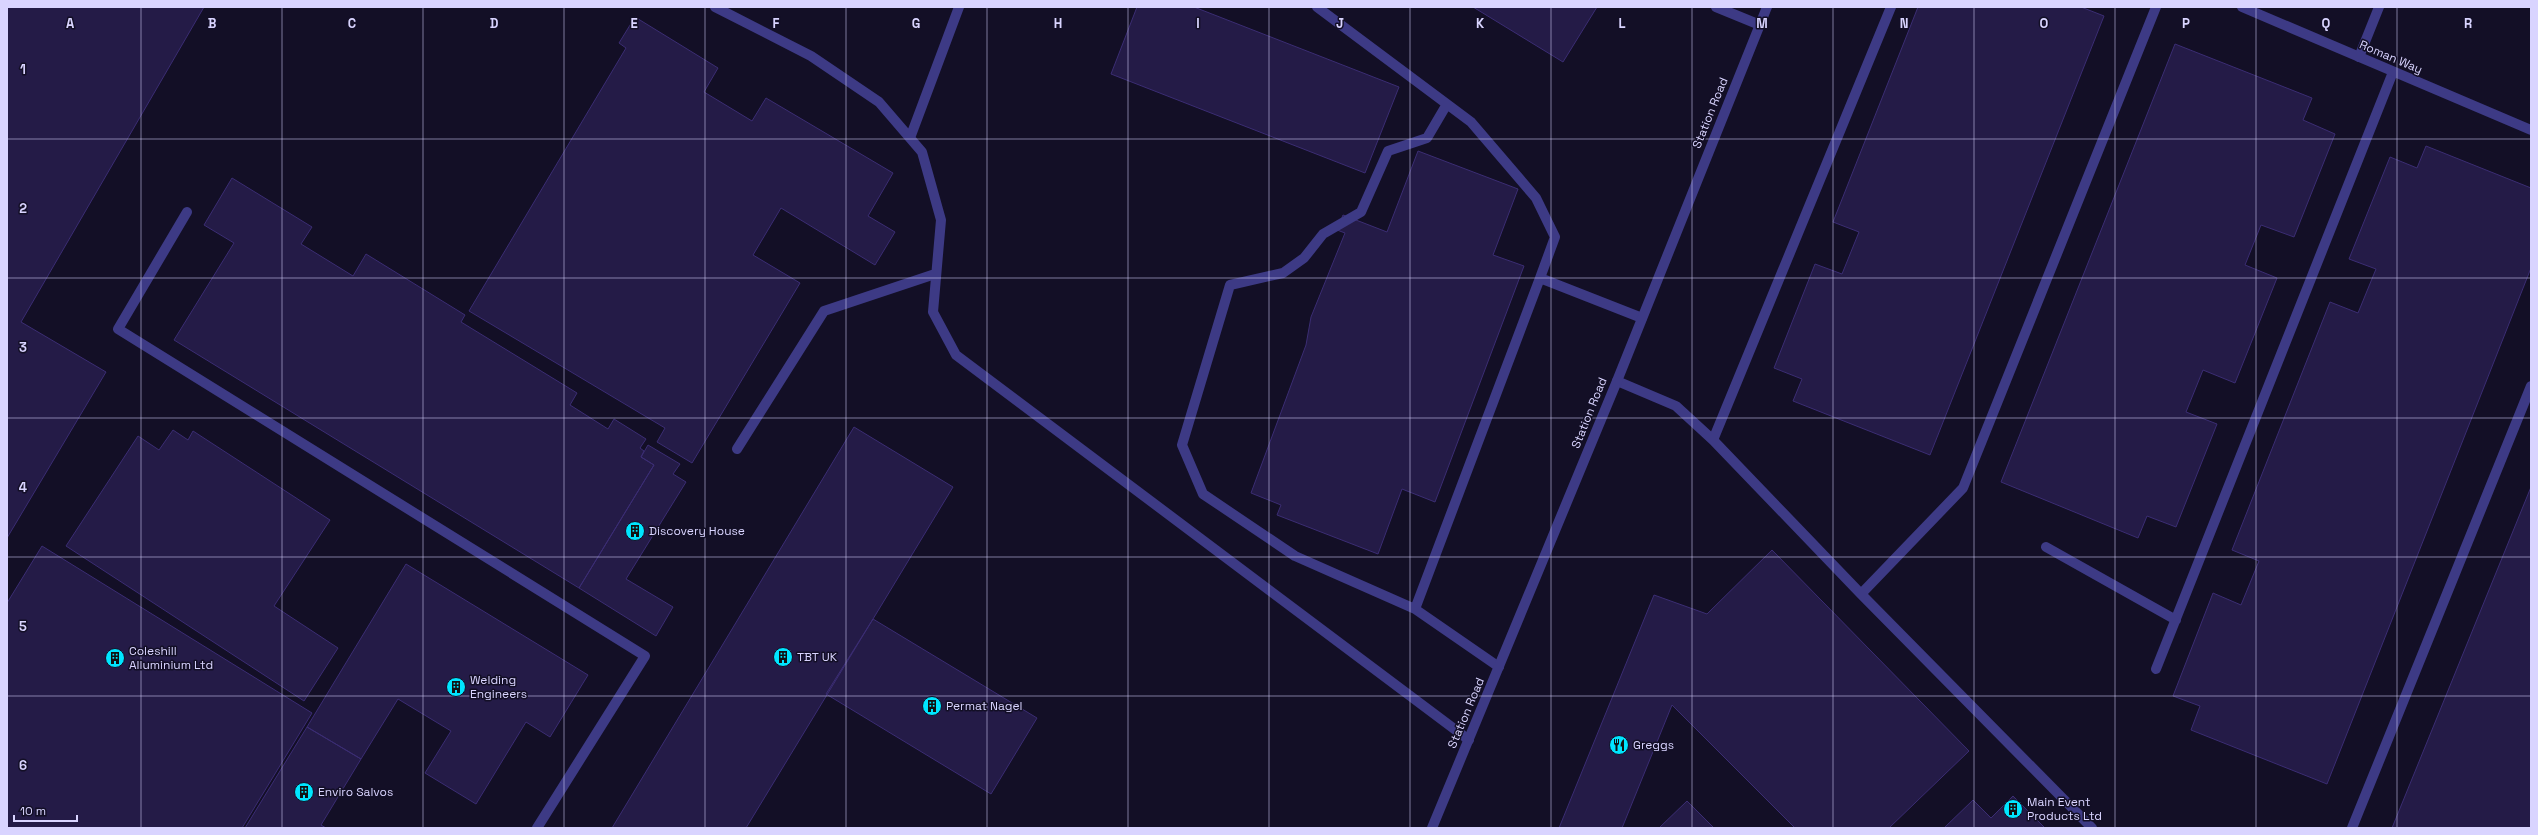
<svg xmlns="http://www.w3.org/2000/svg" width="2538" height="835" font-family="'Space Grotesk',sans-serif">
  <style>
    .building { fill: #241b47; stroke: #3b2d73 }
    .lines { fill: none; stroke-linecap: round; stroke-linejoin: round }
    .lane { stroke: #3d3a85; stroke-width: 10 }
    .street { stroke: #3d3a85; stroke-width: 10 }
    .grid { fill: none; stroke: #d9d4ff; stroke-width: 1; stroke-opacity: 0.55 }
    .labels { text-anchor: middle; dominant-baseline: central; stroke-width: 3; stroke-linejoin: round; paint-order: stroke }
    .street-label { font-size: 12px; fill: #d9d4ff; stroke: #130f26 }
    .poi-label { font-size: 12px; fill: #d9d4ff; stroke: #130f26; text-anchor: start }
    .grid-label { font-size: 13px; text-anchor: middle; font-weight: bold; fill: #d9d4ff; stroke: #130f26; stroke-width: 3; stroke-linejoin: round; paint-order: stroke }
  </style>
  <rect width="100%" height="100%" fill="#130f26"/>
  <path class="building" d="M7 7H204L21 322 106 372 7 538Z
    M1137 7H1194L1399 87 1365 173 1111 74Z
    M1473 7H1597L1563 62Z
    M1918 7H2081L2104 16 1930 455 1793 401 1802 379 1774 368 1815 264 1842 274 1859 232 1833 222Z
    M635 17 718 68 704 92 752 121 766 98 893 173 868 216 895 232 875 265 781 208 753 255 800 283 692 463 657 442 665 428 469 311 626 48 619 43Z
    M2175 44 2312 98 2303 120 2335 134 2294 237 2261 225 2245 265 2277 278 2235 383 2203 370 2186 412 2217 424 2176 527 2147 516 2138 538 2001 482Z
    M2426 146 2531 188V268L2327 784 2191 730 2200 706 2173 696 2213 593 2241 605 2259 561 2232 550 2330 302 2358 313 2376 269 2349 259 2390 157 2417 168Z
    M1418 151 1518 189 1493 255 1524 266 1435 502 1402 489 1378 554 1277 515 1281 505 1251 493 1306 345 1311 317 1345 233 1337 230 1343 215 1387 232Z
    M232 178 312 227 301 244 353 276 366 254 465 315 461 322 577 393 570 405 608 429 614 419 646 439 640 448 644 451 641 457 654 465 579 588 174 340 234 243 204 225Z
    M854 427 953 487 873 619 746 828H612Z
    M173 430 188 440 193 431 330 520 274 606 338 648 304 701 66 546 138 436 159 450Z
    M648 445 680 464 673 474 686 482 626 579 673 607 656 636 579 588 654 465 641 457Z
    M2531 487V828H2392Z
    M42 546 312 713 242 828H7V603Z
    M1772 550 1969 751 1889 828H1795L1672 705 1622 828H1559L1654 595 1707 614Z
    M406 564 588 675 550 737 526 722 476 804 425 773 451 731 398 699 361 759 307 727Z
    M873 619 1037 718 991 794 826 694Z
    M307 727 361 759 321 825 326 828H245Z
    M2013 796 2045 828H1944L1973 800 1991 818Z
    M1687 801 1714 828H1659Z"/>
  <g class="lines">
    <path class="lane" d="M715 7 811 56 879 102 922 152 941 220 933 312 956 355 1469 740
      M1317 7 1471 122 1536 198 1555 237 1540 278
      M1716 7 1760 25
      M2359 57 2379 7
      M910 138 959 7
      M187 212 118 329 645 656 537 828
      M1617 381 1676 406 1713 440 1861 594 2092 828
      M1713 440 1891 7
      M737 449 824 311 935 274
      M2046 547 2176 620
      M1861 594 1963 488 2156 7
      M1415 609 1295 556 1203 494 1182 445 1230 285 1283 273 1304 258 1323 234 1361 212 1388 151 1427 138 1447 104
      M1499 667 1415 609 1540 278 1642 318
      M2156 669 2393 72
      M2352 828 2531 386"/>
    <path class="street" d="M2242 7 2531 130
      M1432 828 1617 381 1767 7"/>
  </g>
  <path class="grid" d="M141 7V828M282 7V828M423 7V828M564 7V828M705 7V828M846 7V828M987 7V828M1128 7V828M1269 7V828M1410 7V828M1551 7V828M1692 7V828M1833 7V828M1974 7V828M2115 7V828M2256 7V828M2397 7V828M7 139H2531M7 278H2531M7 418H2531M7 557H2531M7 696H2531"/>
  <defs>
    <g id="building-disc" transform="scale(1)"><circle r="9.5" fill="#00e5ff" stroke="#130f26"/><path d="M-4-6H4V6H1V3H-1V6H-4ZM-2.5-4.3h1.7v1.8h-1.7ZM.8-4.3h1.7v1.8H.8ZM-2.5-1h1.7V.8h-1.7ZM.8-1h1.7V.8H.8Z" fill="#111"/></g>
    <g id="restaurant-disc" transform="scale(1)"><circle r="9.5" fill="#00e5ff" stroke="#130f26"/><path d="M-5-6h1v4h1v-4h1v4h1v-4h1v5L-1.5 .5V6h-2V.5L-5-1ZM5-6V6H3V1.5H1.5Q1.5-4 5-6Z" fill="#111"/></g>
  </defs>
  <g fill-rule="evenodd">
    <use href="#building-disc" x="635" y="531"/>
    <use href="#building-disc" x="783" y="657"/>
    <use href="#building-disc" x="115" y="658"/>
    <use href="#building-disc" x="456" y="687"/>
    <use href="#building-disc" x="932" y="706"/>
    <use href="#restaurant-disc" x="1619" y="745"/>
    <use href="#building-disc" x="304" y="792"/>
    <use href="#building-disc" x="2013" y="809"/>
  </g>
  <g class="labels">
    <g class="street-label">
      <text transform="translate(2391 57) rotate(23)">Roman Way</text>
      <text transform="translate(1710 113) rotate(-68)">Station Road</text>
      <text transform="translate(1589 413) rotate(-68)">Station Road</text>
      <text transform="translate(1466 713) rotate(-67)">Station Road</text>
    </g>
    <g class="poi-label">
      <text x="649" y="531">Discovery House</text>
      <text x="129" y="651">Coleshill<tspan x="129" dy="14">Alluminium Ltd</tspan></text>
      <text x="797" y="657">TBT UK</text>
      <text x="470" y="680">Welding<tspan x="470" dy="14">Engineers</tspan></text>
      <text x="946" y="706">Permat Nagel</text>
      <text x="1633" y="745">Greggs</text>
      <text x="318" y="792">Enviro Salvos</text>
      <text x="2027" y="802">Main Event<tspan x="2027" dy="14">Products Ltd</tspan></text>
    </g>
  </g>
  <g class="grid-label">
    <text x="70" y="28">A</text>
    <text x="212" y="28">B</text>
    <text x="352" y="28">C</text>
    <text x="494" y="28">D</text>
    <text x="634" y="28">E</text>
    <text x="776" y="28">F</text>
    <text x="916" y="28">G</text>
    <text x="1058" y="28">H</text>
    <text x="1198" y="28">I</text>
    <text x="1340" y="28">J</text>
    <text x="1480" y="28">K</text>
    <text x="1622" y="28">L</text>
    <text x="1762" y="28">M</text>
    <text x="1904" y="28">N</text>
    <text x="2044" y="28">O</text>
    <text x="2186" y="28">P</text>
    <text x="2326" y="28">Q</text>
    <text x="2468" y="28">R</text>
    <text x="23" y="74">1</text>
    <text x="23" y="213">2</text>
    <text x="23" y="352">3</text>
    <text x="23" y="492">4</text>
    <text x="23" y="631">5</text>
    <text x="23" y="770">6</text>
  </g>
  <rect width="2538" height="835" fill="none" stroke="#d9d4ff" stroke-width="16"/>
  <path d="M14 815v6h63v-6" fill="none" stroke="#d9d4ff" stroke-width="2"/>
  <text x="20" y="815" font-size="12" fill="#d9d4ff" stroke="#130f26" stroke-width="3" paint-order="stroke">10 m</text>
</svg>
